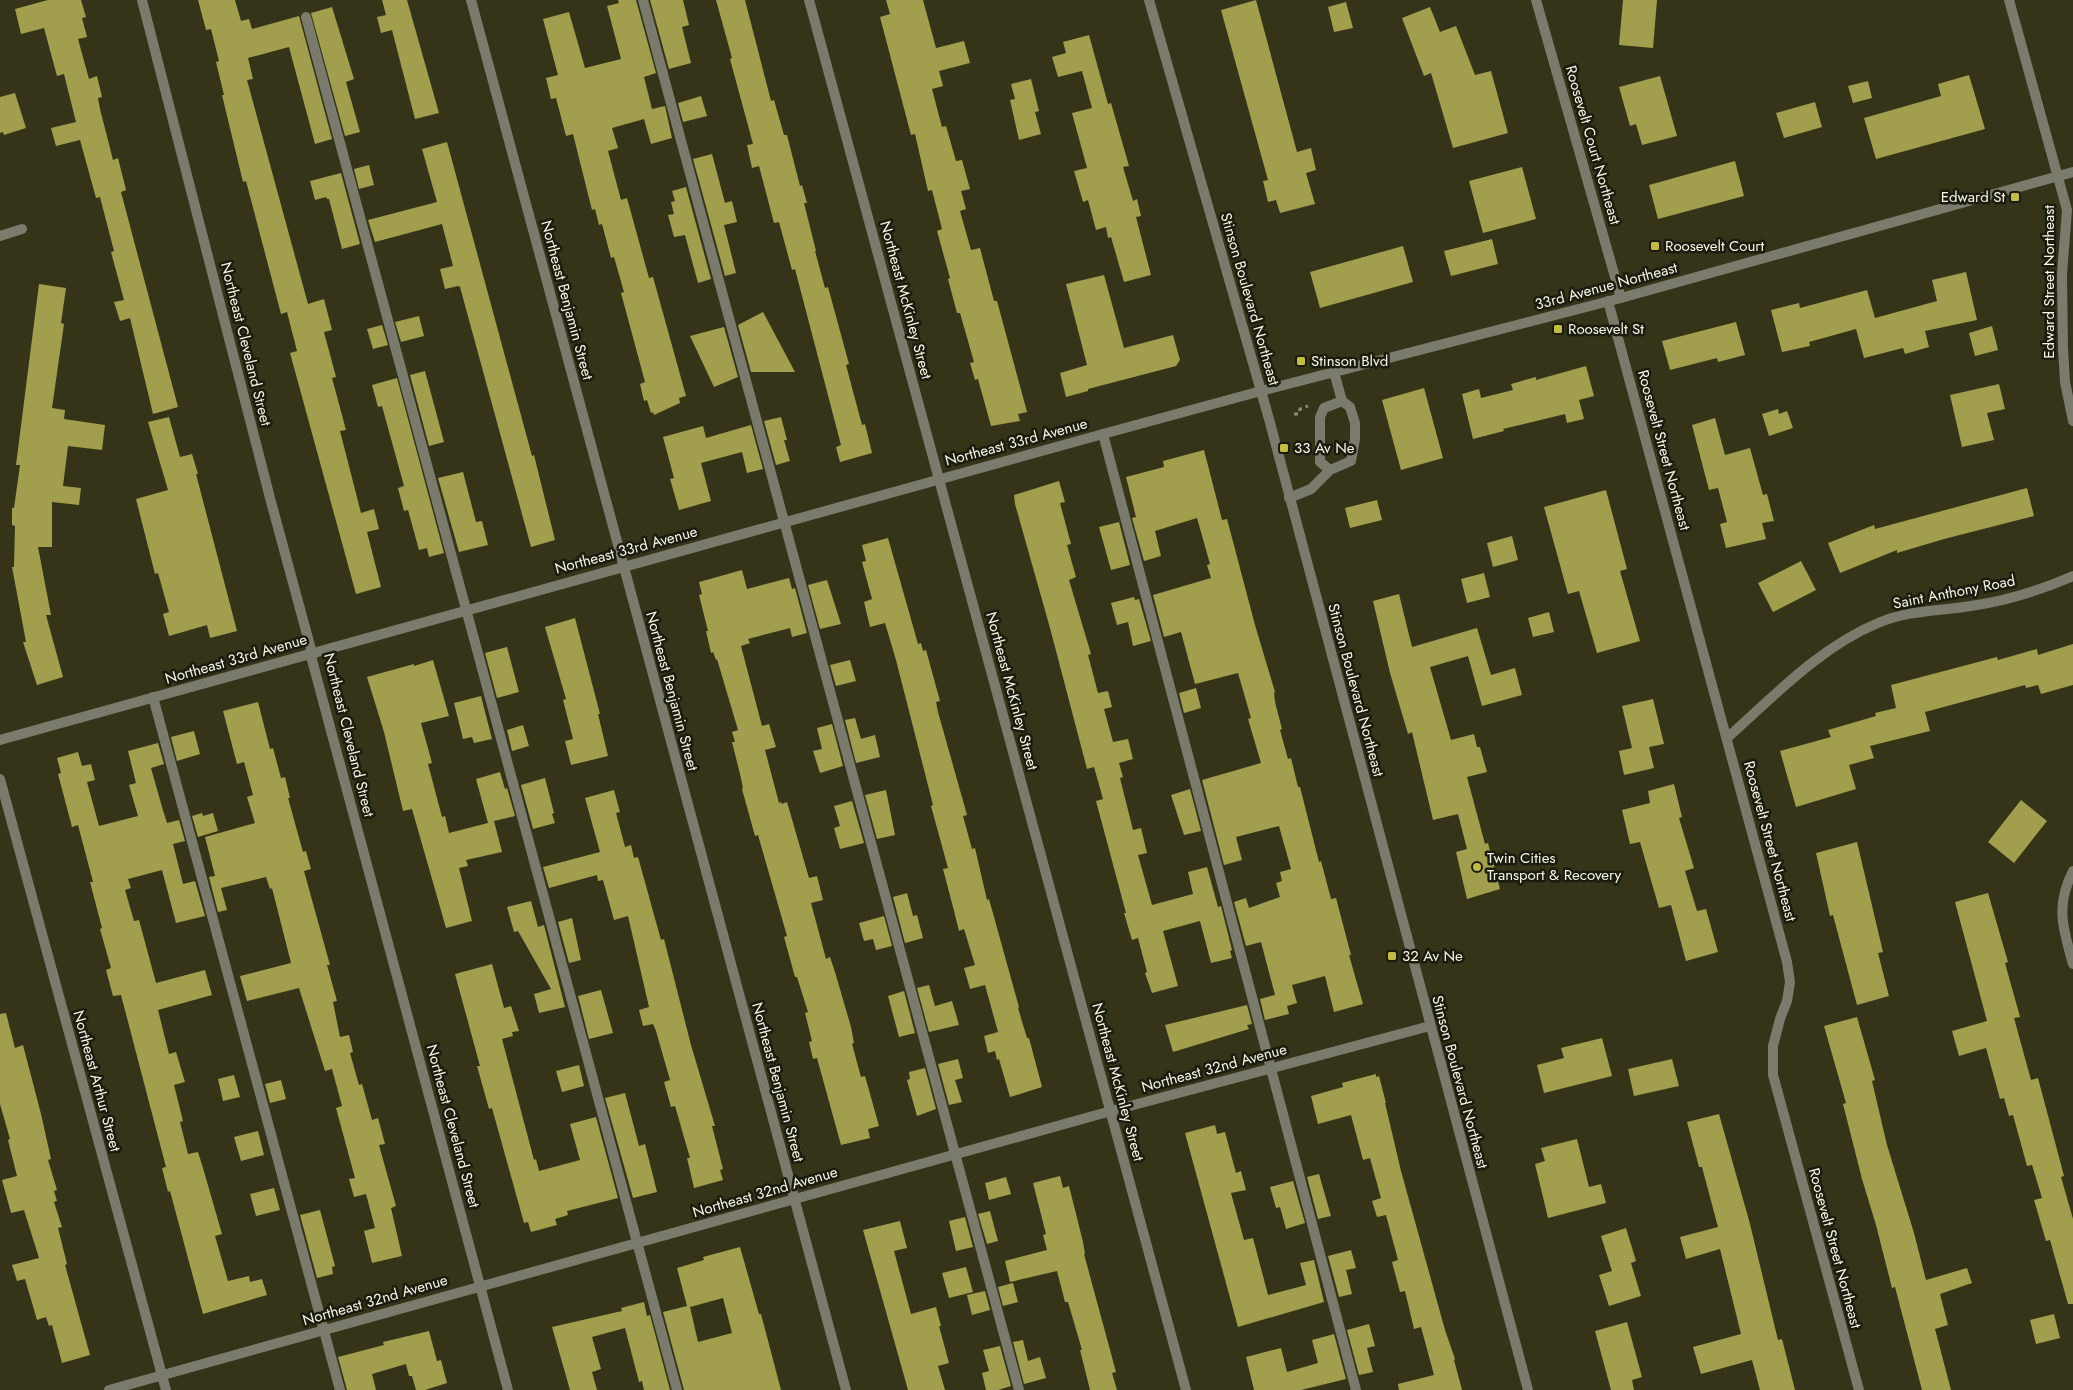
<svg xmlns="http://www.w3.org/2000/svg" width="2073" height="1390" font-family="Jost,sans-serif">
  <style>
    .building { fill: #a19f4e; fill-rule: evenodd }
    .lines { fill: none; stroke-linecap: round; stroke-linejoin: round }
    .path { stroke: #8c8c75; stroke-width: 3; stroke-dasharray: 4 4; stroke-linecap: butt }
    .service { stroke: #7a7a6d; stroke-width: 10 }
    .minor { stroke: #7a7a6d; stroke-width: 10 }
    .tertiary { stroke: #7a7a6d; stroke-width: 10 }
    .poi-dot { fill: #c2bd3f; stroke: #1b1b0f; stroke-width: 2 }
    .labels { text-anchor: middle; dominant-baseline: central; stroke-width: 5; stroke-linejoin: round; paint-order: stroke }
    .street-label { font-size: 15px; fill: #f6f6e6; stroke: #1b1b0f }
    .poi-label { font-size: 15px; fill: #f6f6e6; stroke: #1b1b0f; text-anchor: start }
  </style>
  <rect width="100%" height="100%" fill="#353418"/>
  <path class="building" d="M48 0H81L86 17 82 18 87 37 78 39 89 79 97 76 102 97 98 98 100 109 113 160 118 158 126 190 121 192 178 407 153 414 130 318 120 321 114 302 124 300 111 252 114 251 100 197 96 198 80 140 56 146 51 128 76 122 64 74 57 76 44 28 21 34 15 9Z
    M198 0H235L241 21 249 19 252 29 299 16 332 139 315 144 289 47 248 58 253 79 247 80 308 304 324 299 332 330 324 332 336 377 332 378 346 430 340 431 361 513 374 509 379 529 367 532 381 587 356 594 290 353 297 351 287 312 281 314 246 181 243 182 222 95H224L216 62 219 61 211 29 206 30Z
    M382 0H407L439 113 415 119 392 30 381 33 377 17 386 15Z
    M618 0H636L656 73 644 77 652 109 665 106 672 138 651 144 644 119 612 128 618 148 608 151 621 200 627 198 649 278 653 277 686 396 679 398 680 403 654 415 653 412 651 413 647 400 644 401 640 384 645 382 621 293 624 292 614 257 611 258 602 224 599 225 595 209 592 210 573 134 566 136 556 98 551 99 546 78 558 75 543 19 569 12 585 68 621 59 607 6 619 3Z
    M650 0H683L689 25 682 27 691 63 669 69Z
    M716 0H745L771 101 774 100 784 135H787L800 186 802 185 807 203H804L816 251H815L825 288 828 287 849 364 846 365 862 425 865 424 872 453 840 462 836 447 841 445 795 269 792 270 779 222 774 223 759 166 752 168 747 145 753 144 730 59 732 58Z
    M886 0H923L936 48 964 41 970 63 939 71 943 86 932 89 942 127 946 126 956 161 962 160 970 189 961 191 966 209 960 211 971 250 980 248 994 301H997L1027 412 1018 414 1020 421 991 426 978 379 975 380 970 363 974 362 960 313H957L948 279 950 278 937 231 942 229 932 190 928 191 915 134 911 135 880 17 890 14Z
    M1256 0 1297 152 1311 148 1316 170 1306 173 1315 204 1280 213 1276 200 1268 202 1263 181 1268 180 1221 10Z
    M1623 0H1657L1653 48 1619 45Z
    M1346 2 1353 28 1334 32 1328 7Z
    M332 7 354 79 346 82 360 132 345 136 311 13Z
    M1430 7 1440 32 1456 26 1475 75 1491 71 1508 133 1453 148 1431 73 1424 76 1402 18Z
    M1089 35 1108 104 1111 103 1129 166 1123 167 1133 201 1137 199 1141 216 1136 217 1151 275 1124 282 1111 237 1108 238 1106 227 1096 230 1088 200 1083 202 1074 171 1087 168 1072 113 1092 108 1082 71 1058 77 1052 57 1066 53 1063 42Z
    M1969 75 1985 129 1876 159 1864 118 1941 96 1938 84Z
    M1660 76 1677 136 1642 145 1636 124 1630 126 1619 87Z
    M1031 79 1039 111 1035 112 1041 134 1019 140 1010 100 1015 99 1011 84Z
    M1868 81 1872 98 1853 103 1848 86Z
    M15 93 26 128 4 135 3 132 0 133V97Z
    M701 96 707 116 683 122 678 103Z
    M1815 102 1822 127 1784 138 1776 113Z
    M447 142 532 456 534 455 555 540 531 547 460 287 458 286 445 289 440 269 453 266 442 224 375 242 368 220 437 202 422 149Z
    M712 154 725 203 732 201 737 222 724 225 736 273 725 276 693 159Z
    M1735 161 1744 196 1658 219 1649 185Z
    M369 165 374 185 359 189 354 169Z
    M1522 167 1536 219 1483 233 1469 181Z
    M341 173 360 244 342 249 329 199H327L326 197 315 200 310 181Z
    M686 187 711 279 698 283 685 235 674 237 668 215 674 214 671 202 675 201 672 191Z
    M1492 239 1498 264 1451 276 1444 251Z
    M1403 246 1413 282 1320 308 1310 272Z
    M1966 272 1977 320 1925 331 1929 347 1905 354 1903 348 1864 358 1856 329 1809 342 1810 346 1782 352 1771 310 1799 303 1800 308 1867 290 1875 318 1937 301 1932 280Z
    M1104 275 1124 348 1173 335 1180 360 1176 366 1088 389V391L1066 397 1060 373 1087 365 1066 284Z
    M39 284 66 288 61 323 64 324 52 408 65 410 64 419 105 425 102 450 68 446 63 486 81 488 79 505 52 502V547H38L51 615H46L63 677 37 685 23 642H26L12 567H14L15 526 12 525V508H14L20 465H16Z
    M763 312 795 372H751L738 325Z
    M419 316 424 336 401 342 395 322Z
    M1736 322 1745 355 1718 362 1717 358 1670 370 1662 341Z
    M382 325 388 345 373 349 367 329Z
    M1992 326 1998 350 1975 356 1969 333Z
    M724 327 738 377 714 387 690 336Z
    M1586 366 1594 396 1579 400 1584 419 1567 423 1565 414 1503 429 1504 431 1473 439 1462 394 1479 389 1481 398 1513 390 1511 384 1536 377V380Z
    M425 371 444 442 429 446 410 375Z
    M397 378 444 553 429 557 427 548 419 550 408 510 404 511 398 488 404 486 382 406 378 407 372 385Z
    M1999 384 2005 409 1987 413 1994 440 1962 447 1950 395Z
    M1424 388 1443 458 1401 470 1382 400Z
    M1778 409 1779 414 1787 411 1793 428 1769 436 1762 414Z
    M169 417 180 457 192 454 198 474H196L237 631 210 638 207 625 169 636 163 614 169 612 158 573 155 574 136 499 168 490 148 422Z
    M781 417 787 440H784L790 461 776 465 764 421Z
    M1715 418 1725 455 1750 448 1763 495 1767 494 1774 521 1762 523 1766 539 1726 548 1720 524 1727 522 1718 488 1709 490 1692 425Z
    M751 425 763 469 747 473 742 452 701 463 711 501 679 510 670 479 674 478 663 437 703 426 706 438Z
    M1204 450 1222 520 1227 519 1255 625 1275 692 1274 693 1275 702 1282 729 1280 730 1288 759 1291 758 1298 787H1300L1319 862 1321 861 1331 899 1336 898 1351 955H1349L1363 1004 1334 1012 1325 976 1292 985 1297 1003 1287 1006 1289 1014 1265 1020 1260 999 1275 995 1261 942 1246 946 1234 902 1246 898 1249 908 1280 897 1276 883 1282 881 1280 872 1291 869 1279 826 1236 837 1242 860 1224 865 1202 780 1261 763 1248 719 1251 718 1238 673 1195 684 1181 632 1164 637 1153 595 1211 578 1207 565 1210 564 1197 518 1155 531 1161 556 1144 561 1132 518 1136 517 1126 477 1164 467 1163 461Z
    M463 472 476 522 482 521 488 545 459 552 438 478Z
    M1059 481 1065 502 1060 503 1071 544 1067 545 1076 577 1069 580 1091 654 1088 655 1098 693 1108 691 1112 707 1104 709 1113 742 1128 739 1133 759 1119 763 1123 777 1120 778 1133 830 1141 828 1147 853 1138 855 1152 905 1193 894 1188 872 1207 867 1218 907 1221 906 1232 950 1230 951 1232 958 1211 963 1200 921 1163 931 1178 986 1152 993 1145 973 1147 972 1138 938 1132 940 1124 913H1126L1096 801 1103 799 1094 767 1087 769 1050 628 1015 504 1014 495Z
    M2027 488 2034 516 1944 539 1897 553V550L1840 573 1828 543 1874 525 1875 529Z
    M1606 490 1627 569 1620 571 1640 641 1597 653 1579 591 1568 594 1544 507Z
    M1377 500 1382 520 1350 528 1345 508Z
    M1119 522 1130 565 1111 570 1099 527Z
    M1512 536 1518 560 1493 567 1487 543Z
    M888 538 918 644 921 643 923 651 926 650 940 701 936 702 938 712 967 815 963 816 972 849 975 848 987 900 989 899 1019 1007 1018 1008 1027 1038H1029L1042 1087 1010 1097 999 1059 997 1060 995 1051 988 1053 984 1036 998 1032 985 985 970 989 964 968 975 965 964 929 959 931 953 907 943 869 948 868 931 806 933 805 896 660 885 623 870 627 864 602 872 599 862 562 866 561 862 545Z
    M1801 561 1816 590 1773 612 1758 583Z
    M742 570 747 589 789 578 792 589 795 588 807 633 792 637 790 628 748 639 750 643 741 646 762 726 769 724 776 747 765 750 779 803 781 802 782 804 787 802 809 878 817 876 823 900 811 903 826 959 830 957 835 972 851 1027 854 1043 852 1044 861 1077 865 1076 879 1126 868 1129 870 1138 841 1145 817 1058 813 1059 809 1042 812 1041 805 1013 808 1012 797 977H795L784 937 787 936 758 835 755 836 742 789 743 788 740 774 732 742H735L732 732 738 730 717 659 716 660 713 652 711 653 706 631H708L699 595 702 594 699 582Z
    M1484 573 1490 597 1467 603 1461 579Z
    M827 580 841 624 820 629 808 585Z
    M1399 594 1412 647 1477 628 1491 675 1515 668 1522 695 1482 706 1468 656 1430 667 1451 740 1474 734 1477 747H1480L1487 772 1467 777 1485 844 1488 843 1500 889 1467 899 1456 852 1467 849 1458 814 1433 820 1412 732 1408 734 1390 673 1373 601Z
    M1134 597 1135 600 1139 599 1151 641 1133 646 1128 622 1117 625 1111 603Z
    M1549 612 1554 632 1533 637 1528 618Z
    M575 618 600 714H598L608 756 571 765 565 741 573 739 563 700 566 699 545 627Z
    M2073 644V685L2041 694 2038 685 2026 688 2025 685 1925 712 1930 731 1870 746 1874 758 1849 765 1856 789 1796 807 1780 751 1831 737 1828 730 1876 716 1875 713 1896 708 1891 685 1997 657 1998 660 2037 649 2038 655Z
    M507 647 519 692 497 698 485 653Z
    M433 660 449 716 421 723 432 763 428 764 442 817 445 816 449 833 488 823 476 779 500 772 505 789 507 788 515 816 494 821 502 852 466 860 468 866 459 868 472 921 446 928 412 809 403 811 384 732 367 677 414 664V666Z
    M850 660 856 681 836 686 830 665Z
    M1196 688 1201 708 1184 713 1179 693Z
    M481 696 492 739 474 743 472 737 463 739 454 703Z
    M1653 699 1664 744 1649 747 1654 768 1624 775 1619 751 1632 748 1622 706Z
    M258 702 270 749 273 748 281 778 285 777 290 798H288L303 852 306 851 311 869 304 871 330 965H327L337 1001 333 1002 340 1037 349 1035 353 1052 350 1053 359 1085 362 1084 372 1120 378 1118 385 1144 379 1145 396 1206 391 1208 402 1256 372 1263 364 1231 375 1228 366 1194 354 1197 349 1179 355 1178 336 1108 342 1106 332 1069 325 1071 299 988 247 1001 240 976 291 963 272 888 270 889 266 877 221 888 227 910 218 912 209 877 215 876 205 837 255 823 247 797 253 795 244 762 237 764 223 711Z
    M855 718 861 739 875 735 880 757 856 763 845 720Z
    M832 724 843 766 820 773 813 751 822 749 817 728Z
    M523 725 529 746 512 751 507 730Z
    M194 731 200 754 177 761 171 737Z
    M158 743 164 764 151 768 162 807 167 823 179 820 185 841 173 844 183 884 195 881 205 916 176 923 162 870 128 879 131 888 125 890 134 921 139 920 156 983 205 970 212 995 158 1010 169 1054 176 1052 185 1082 174 1085 183 1121 180 1122 188 1154 198 1152 203 1168 222 1234 215 1236 228 1281 249 1276 250 1282 262 1279 267 1295 203 1314 170 1191 168 1192 162 1168 166 1167 121 995 113 996 106 970 111 968 100 929 102 928 90 882H93L78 825 72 827 58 774 61 773 57 758 78 752 82 766 91 764 95 780 87 782 99 826 138 816 129 785 136 783 128 751Z
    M545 778 554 813 552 814 555 823 533 829 521 785Z
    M1674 784 1682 817 1679 818 1694 868 1685 871 1697 911 1706 909 1718 952 1686 961 1671 905 1659 908 1640 842 1630 844 1622 810 1650 803 1648 791Z
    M1190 789 1201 831 1184 835 1171 795Z
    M614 790 620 812 616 813 625 847 631 845 634 858 638 857 661 940 664 939 691 1045 715 1126H712L723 1169 720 1170 723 1180 694 1188 687 1158H690L675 1106 671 1107 664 1082 670 1080 656 1031 653 1024 643 1026 639 1010 649 1007 628 916 614 920 603 880 598 881 597 875 549 888 543 867 600 852 585 798Z
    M886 790 895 835 877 839 865 795Z
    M2021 800 2047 821 2014 863 1988 842Z
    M852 801 864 843 840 849 834 828 840 826 834 806Z
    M202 813 203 816 213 813 218 831 198 837 192 816Z
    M1857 842 1883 952 1878 953 1889 996 1857 1005 1833 915 1830 916 1816 853Z
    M907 893 913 916 917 915 923 938 905 943 893 897Z
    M1988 893 2008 962 2005 963 2020 1017 2014 1018 2031 1080 2038 1078 2064 1176 2061 1177 2073 1219V1304H2068L2050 1240 2046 1241 2034 1200 2042 1198 2032 1165 2027 1166 2013 1115 2009 1116 2004 1098 2000 1099 1986 1048 1959 1056 1952 1031 1987 1021 1955 902Z
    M531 901 538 927 544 925 565 1007 539 1013 534 994 551 989 518 931 514 932 507 907Z
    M884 916 892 946 876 950 873 939 864 941 859 923Z
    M572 918 581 960 569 963 558 922Z
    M492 964 504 1008 511 1006 519 1031 512 1032 513 1036 502 1039 534 1160 536 1159 539 1171 580 1160 570 1124 596 1117 618 1198 567 1211 568 1215 555 1219 557 1225 531 1232 528 1222 524 1223 492 1108 489 1109 477 1066H480L455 974Z
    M929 985 935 1006 952 1001 959 1025 929 1032 917 988Z
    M601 990 613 1033 589 1039 578 996Z
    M904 991 915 1033 899 1037 888 996Z
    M1247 1005 1252 1024 1247 1025 1249 1029 1173 1052 1165 1025Z
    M6 1013 15 1048 23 1045 41 1114 51 1159 48 1160 57 1190 54 1191 57 1201 54 1202 62 1227 58 1228 67 1264 65 1265 90 1355 62 1363 52 1325 49 1326 46 1317 37 1320 25 1279 17 1281 12 1265 39 1258 24 1210 11 1213 2 1180 17 1176 8 1140 10 1139 0 1104V1014Z
    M1857 1017 1875 1080 1872 1081 1887 1145 1914 1233 1926 1280 1967 1268 1972 1283 1940 1294 1948 1325 1935 1329 1951 1390H1922L1895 1287 1892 1288 1876 1225 1862 1179 1843 1104 1846 1103 1824 1026Z
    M1602 1038 1612 1076 1544 1093 1537 1065 1564 1058 1561 1048Z
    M958 1059 963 1078 955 1080 962 1102 949 1105 938 1064Z
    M1672 1059 1679 1086 1634 1096 1628 1069Z
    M579 1065 584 1086 562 1092 556 1071Z
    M925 1068 936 1109 917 1116 907 1080 910 1079 909 1072Z
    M1376 1074V1077L1379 1076 1386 1103H1385L1401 1171 1445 1330 1455 1359 1454 1360 1462 1390H1399L1398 1384 1434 1375 1421 1327 1414 1329 1405 1291 1400 1292 1392 1262 1398 1260 1386 1215 1377 1217 1372 1201 1381 1198 1370 1158 1363 1160 1351 1115 1318 1124 1311 1096 1343 1087 1342 1083Z
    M234 1075 240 1097 223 1101 218 1079Z
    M281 1080 286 1099 270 1103 265 1084Z
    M625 1093 639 1146 645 1144 657 1192 633 1198 605 1098Z
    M1719 1114 1750 1224 1778 1340 1782 1339 1795 1390H1760L1752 1360 1701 1374 1693 1347 1741 1334 1720 1249 1686 1259 1680 1237 1718 1227 1702 1167H1699L1687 1122Z
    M1215 1125 1217 1134 1225 1132 1236 1173 1241 1171 1246 1190 1231 1193 1244 1240 1253 1238 1268 1295 1306 1285 1300 1263 1314 1260 1324 1302 1238 1327 1185 1133Z
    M258 1131 264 1155 241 1161 234 1137Z
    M1577 1139 1589 1187 1601 1184 1606 1203 1548 1218 1535 1164 1545 1161 1541 1148Z
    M1319 1174 1331 1216 1318 1219 1307 1177Z
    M1060 1176 1063 1188 1069 1186 1083 1242 1085 1254H1084L1116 1372 1112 1373 1117 1390H1090L1080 1350H1082L1068 1302H1065L1057 1271 1010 1282 1005 1261 1047 1250 1043 1235 1046 1234 1033 1183Z
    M1006 1177 1011 1194 989 1200 985 1183Z
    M1293 1181 1305 1223 1286 1229 1280 1207 1276 1208 1270 1187Z
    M274 1188 280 1210 256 1216 250 1194Z
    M320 1210 335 1266 332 1267 333 1274 317 1278 300 1215Z
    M990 1211 998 1241 987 1244 978 1214Z
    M965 1217 973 1247 956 1251 949 1221Z
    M900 1221 907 1248 894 1251 911 1314 936 1307 941 1326H939L949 1363 938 1366 945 1390H908L863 1230Z
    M1626 1228 1636 1261 1631 1263 1641 1296 1609 1306 1599 1275 1612 1271 1601 1236Z
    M740 1247 759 1314H761L781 1390H684L663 1312 687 1306 677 1268 704 1260 703 1257ZM723 1298 732 1333 698 1342 690 1307Z
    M1351 1250 1356 1268 1346 1270 1352 1294 1339 1297 1328 1256Z
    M966 1267 973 1292 949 1298 942 1273Z
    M1013 1283 1018 1302 1003 1306 998 1287Z
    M985 1291 990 1310 972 1315 967 1295Z
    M644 1302 647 1316 650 1315 670 1390H644L642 1381 639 1382 625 1328 592 1337 601 1369 592 1372 597 1390H570L552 1327 622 1311 621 1308Z
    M2054 1314 2060 1338 2036 1344 2030 1320Z
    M1627 1322 1642 1377 1632 1380 1634 1390H1611L1595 1331Z
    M1369 1324 1375 1346 1367 1348 1373 1372 1359 1375 1347 1330Z
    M429 1331 437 1361 441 1360 447 1383 425 1390H416L412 1376H409L406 1364 372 1374 376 1390H347L338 1357 384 1345 383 1342Z
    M1334 1334 1346 1379 1301 1390H1254L1246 1357 1281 1348 1287 1372 1318 1363 1312 1340Z
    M1023 1340 1028 1361 1040 1357 1046 1378 1024 1384 1013 1342Z
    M1000 1346 1011 1386 998 1390H986L982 1373 989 1371 983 1350Z"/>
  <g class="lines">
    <path class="path" d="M1294 414H1299L1300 409 1308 406"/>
    <path class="service" d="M643 0 1019 1390
      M306 17 677 1390
      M1103 434 1356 1390
      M1330 470 1320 462V417L1324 408 1342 401
      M1289 498 1311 489 1330 470 1351 461 1355 439V423L1350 407 1342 401 1334 372
      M153 697 340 1390"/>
    <path class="minor" d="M142 0 270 498 312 653V660L508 1390
      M471 0 846 1390
      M809 0 1186 1390
      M1536 0 1621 298
      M2009 0 2067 210 2062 274 2063 348 2065 382 2073 421
      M0 236 22 229
      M1608 301 1787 962 1790 982 1787 1001 1780 1019 1773 1046V1075L1859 1390
      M1727 738C1773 697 1820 647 1878 623 1908 610 1940 611 1971 606 2005 601 2041 590 2073 576
      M0 779 166 1390
      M2073 871C2055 907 2063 928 2073 964
      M109 1390 1111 1111 1430 1026"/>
    <path class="tertiary" d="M1149 0 1269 419 1528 1390
      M0 740 1103 434 1261 391 1621 298 2073 172"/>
  </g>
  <g class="poi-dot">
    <rect x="2010" y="192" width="10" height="10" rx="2.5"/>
    <rect x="1650" y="241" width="10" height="10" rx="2.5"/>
    <rect x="1553" y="324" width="10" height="10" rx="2.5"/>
    <rect x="1296" y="356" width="10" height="10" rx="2.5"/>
    <rect x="1279" y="443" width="10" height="10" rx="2.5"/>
    <circle cx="1477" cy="867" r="5"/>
    <rect x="1387" y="951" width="10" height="10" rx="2.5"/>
  </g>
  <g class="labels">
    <g class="street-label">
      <text transform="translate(1593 145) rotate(74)">Roosevelt Court Northeast</text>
      <text transform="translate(2049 282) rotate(-90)">Edward Street Northeast</text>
      <text transform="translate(1606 286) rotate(-15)">33rd Avenue Northeast</text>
      <text transform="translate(1250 299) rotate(74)">Stinson Boulevard Northeast</text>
      <text transform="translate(567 300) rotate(75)">Northeast Benjamin Street</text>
      <text transform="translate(906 300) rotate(75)">Northeast McKinley Street</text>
      <text transform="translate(246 344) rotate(76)">Northeast Cleveland Street</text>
      <text transform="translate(1016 442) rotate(-15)">Northeast 33rd Avenue</text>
      <text transform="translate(1664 450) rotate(75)">Roosevelt Street Northeast</text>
      <text transform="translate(626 550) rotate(-15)">Northeast 33rd Avenue</text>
      <text transform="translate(1954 592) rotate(-11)">Saint Anthony Road</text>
      <text transform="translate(236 659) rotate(-16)">Northeast 33rd Avenue</text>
      <text transform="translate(1356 690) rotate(75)">Stinson Boulevard Northeast</text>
      <text transform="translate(672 691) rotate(75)">Northeast Benjamin Street</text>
      <text transform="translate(1012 691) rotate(75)">Northeast McKinley Street</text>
      <text transform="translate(349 735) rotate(76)">Northeast Cleveland Street</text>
      <text transform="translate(1770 841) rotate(75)">Roosevelt Street Northeast</text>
      <text transform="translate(1214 1068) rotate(-15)">Northeast 32nd Avenue</text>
      <text transform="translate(97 1081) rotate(75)">Northeast Arthur Street</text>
      <text transform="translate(778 1082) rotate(75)">Northeast Benjamin Street</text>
      <text transform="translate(1118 1082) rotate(75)">Northeast McKinley Street</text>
      <text transform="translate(1460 1082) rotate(75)">Stinson Boulevard Northeast</text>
      <text transform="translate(453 1126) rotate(75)">Northeast Cleveland Street</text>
      <text transform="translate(765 1192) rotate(-16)">Northeast 32nd Avenue</text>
      <text transform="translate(1835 1248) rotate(75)">Roosevelt Street Northeast</text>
      <text transform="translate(375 1300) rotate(-16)">Northeast 32nd Avenue</text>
    </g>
    <g class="poi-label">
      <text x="2005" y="197" text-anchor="end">Edward St</text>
      <text x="1665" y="246">Roosevelt Court</text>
      <text x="1568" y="329">Roosevelt St</text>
      <text x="1311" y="361">Stinson Blvd</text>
      <text x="1294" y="448">33 Av Ne</text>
      <text x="1487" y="858">Twin Cities<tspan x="1487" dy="17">Transport &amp; Recovery</tspan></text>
      <text x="1402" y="956">32 Av Ne</text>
    </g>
  </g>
</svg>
